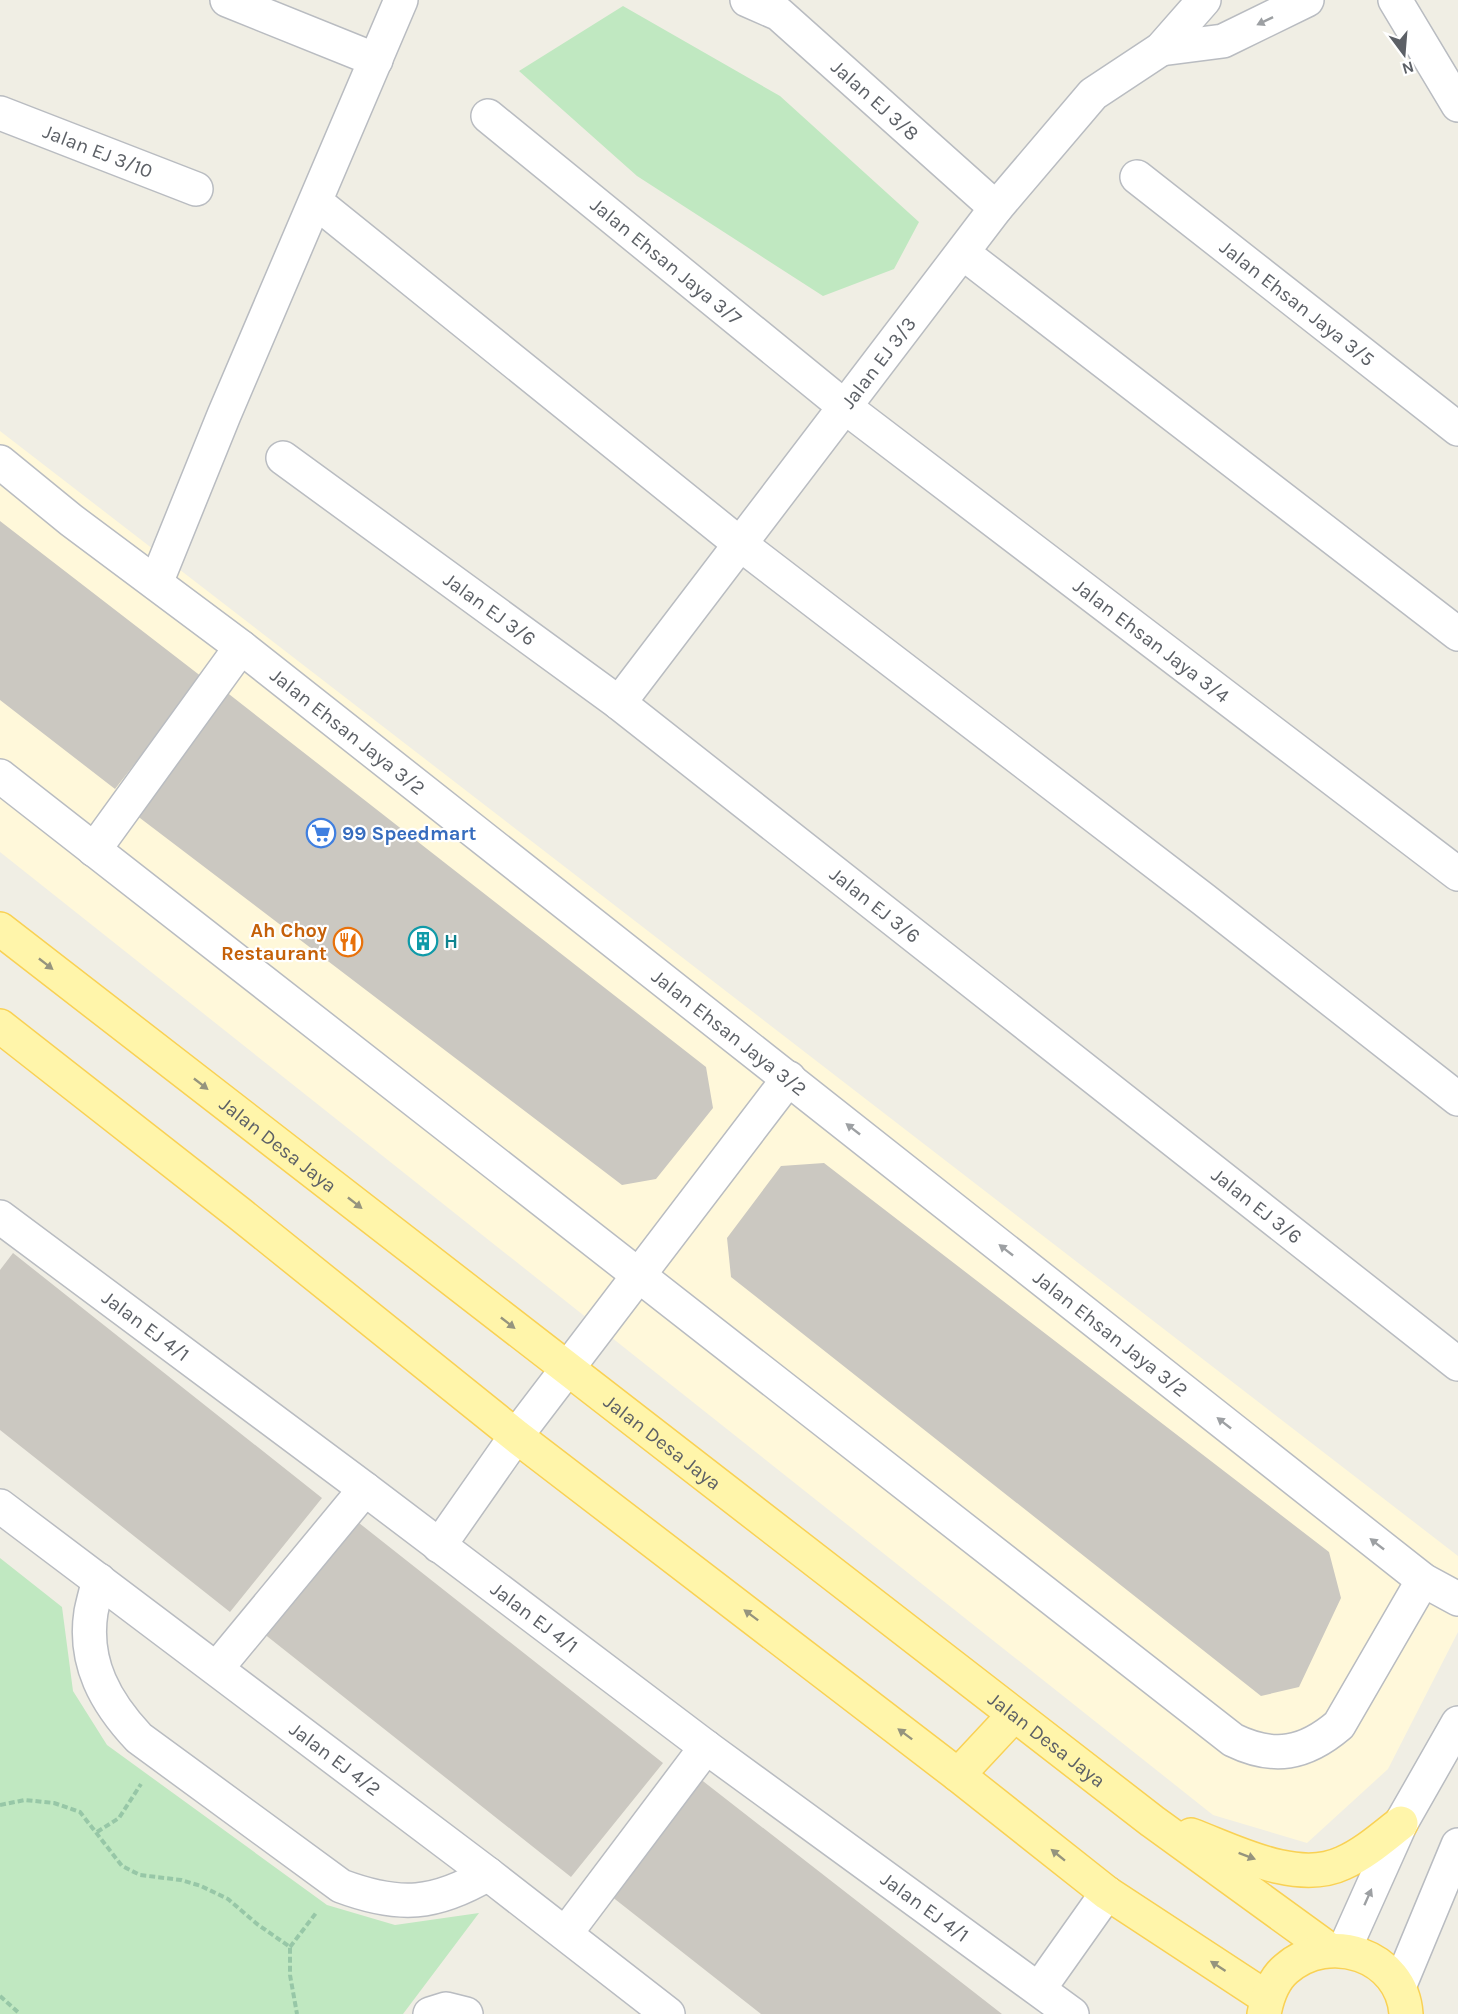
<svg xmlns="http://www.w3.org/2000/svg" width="1458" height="2014" font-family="Karla,sans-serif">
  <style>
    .commercial { fill: #fff8da }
    .green { fill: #c0e8c1 }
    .building { fill: #cbc8c1 }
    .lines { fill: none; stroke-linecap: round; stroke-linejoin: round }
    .minor-casing { stroke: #b9bcc1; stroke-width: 36 }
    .major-casing { stroke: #f9d154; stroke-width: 36 }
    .path { stroke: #97c7a7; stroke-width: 4; stroke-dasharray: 6 3; stroke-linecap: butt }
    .minor { stroke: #fff; stroke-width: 33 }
    .major { stroke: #fff5aa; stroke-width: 33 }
    .oneway { fill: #9da0a3 }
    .oneway2 { fill: #95947e }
    .labels { text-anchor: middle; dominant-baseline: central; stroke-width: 4.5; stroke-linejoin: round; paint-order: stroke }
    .street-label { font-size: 20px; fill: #5c6066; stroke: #fff }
    .shop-label { font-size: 20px; font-weight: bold; fill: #366cbe; stroke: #fff; text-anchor: start }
    .food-label { font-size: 20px; font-weight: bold; fill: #c56008; stroke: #fff; text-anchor: end }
    .culture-label { font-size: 20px; font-weight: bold; fill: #0d838f; stroke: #fff; text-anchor: start }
  </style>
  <rect width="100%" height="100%" fill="#f0eee4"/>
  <path class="commercial" d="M0 431 1458 1556V1632L1388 1769 1307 1843 1213 1815 0 852Z"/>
  <path class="green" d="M623 6 780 96 919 222 894 269 823 296 637 176 519 71Z
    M0 1558 62 1607 73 1691 107 1745 327 1905 395 1925 479 1913 403 2014H0Z"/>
  <path class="building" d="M0 521 202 677 115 789 0 700Z
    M225 691 706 1067 713 1108 656 1179 622 1185 136 815Z
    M824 1163 1329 1552 1341 1598 1299 1687 1261 1696 731 1277 727 1238 781 1166Z
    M13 1253 322 1498 230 1612 0 1430V1270Z
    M354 1519 663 1763 571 1877 263 1633Z
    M699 1778 1002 2014H761L611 1896Z"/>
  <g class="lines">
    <g class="minor-casing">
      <g id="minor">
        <path d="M227 0 376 60"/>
        <path id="s1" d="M747 0 779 14 996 208"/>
        <path d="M1395 0 1458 105"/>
        <path d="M1161 49 1223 41 1307 0"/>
        <path id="s2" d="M0 113 196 189"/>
        <path id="s3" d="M488 116 845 407 1458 874"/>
        <path id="s4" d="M1137 177 1458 429"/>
        <path d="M316 202 740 544 1203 899 1458 1099"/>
        <path d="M963 253 1458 634"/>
        <path id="s5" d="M283 458 619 703 1458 1364"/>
        <path id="s6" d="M0 462 71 520 241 647 1423 1580 1458 1599"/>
        <path d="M156 583 224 415 401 0"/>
        <path id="s7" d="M619 703 996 208 1093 94 1161 49 1204 0"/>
        <path d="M0 776 1233 1740C1274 1760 1305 1754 1339 1725L1423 1580"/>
        <path d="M94 850 241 647"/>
        <path id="s8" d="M0 1217 365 1489 706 1747 1072 2014"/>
        <path id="s9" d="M0 1506 488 1874 668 2014"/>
        <path d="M439 1546 516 1436 789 1078"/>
        <path d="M99 1580C96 1591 93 1602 91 1612 83 1663 106 1703 139 1738L341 1886C400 1908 435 1905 488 1874"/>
        <path d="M217 1668 365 1489"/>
        <path d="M566 1933 706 1747"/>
        <path d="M1344 1950 1401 1823 1458 1723"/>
        <path d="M1399 1987 1458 1845"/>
        <path d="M1039 1989 1107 1893"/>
        <path d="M430 2014 446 2009 466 2014"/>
      </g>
    </g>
    <g class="major-casing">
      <g id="major">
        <path id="s10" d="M0 929 1152 1821 1330 1950"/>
        <path d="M0 1026 240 1214 516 1436 958 1775 1107 1893 1267 1998"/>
        <path d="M958 1775 1014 1715"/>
        <path d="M1191 1835C1234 1851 1297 1885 1343 1863 1364 1854 1383 1837 1401 1823"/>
        <path d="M1264 2014C1267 1998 1273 1980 1286 1969 1329 1931 1402 1955 1406 2014"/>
      </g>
    </g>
    <path class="path" d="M0 1805 25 1800 54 1803 80 1812 122 1866 140 1875 181 1880 201 1886 228 1899 257 1924 290 1947V1975L297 2014
      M97 1832 119 1818 141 1784
      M290 1947 316 1913
      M0 1996 20 2014"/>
    <use href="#minor" class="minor"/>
    <use href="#major" class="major"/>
  </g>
  <defs><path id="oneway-solid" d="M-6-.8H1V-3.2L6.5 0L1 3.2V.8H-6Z" transform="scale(1.5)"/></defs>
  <g class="oneway">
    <use href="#oneway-solid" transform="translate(1265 21) rotate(154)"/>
    <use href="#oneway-solid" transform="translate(853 1129) rotate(-142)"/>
    <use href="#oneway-solid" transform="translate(1006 1250) rotate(-142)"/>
    <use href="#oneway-solid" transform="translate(1224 1423) rotate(-142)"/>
    <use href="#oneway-solid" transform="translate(1377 1544) rotate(-142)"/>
    <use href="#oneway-solid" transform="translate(1368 1897) rotate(-66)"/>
  </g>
  <g class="oneway2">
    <use href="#oneway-solid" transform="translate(46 964) rotate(38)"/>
    <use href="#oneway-solid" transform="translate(201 1084) rotate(38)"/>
    <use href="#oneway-solid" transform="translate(355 1203) rotate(38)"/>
    <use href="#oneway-solid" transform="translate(508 1323) rotate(38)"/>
    <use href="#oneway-solid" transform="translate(751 1615) rotate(-143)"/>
    <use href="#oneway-solid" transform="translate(905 1734) rotate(-143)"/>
    <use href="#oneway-solid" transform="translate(1058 1855) rotate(-141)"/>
    <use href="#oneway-solid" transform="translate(1247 1856) rotate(21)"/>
    <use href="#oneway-solid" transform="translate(1218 1966) rotate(-147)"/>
  </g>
  <defs>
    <g id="supermarket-ring" transform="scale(1.5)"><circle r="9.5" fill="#fff" stroke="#3f7fe0" stroke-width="1.5"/><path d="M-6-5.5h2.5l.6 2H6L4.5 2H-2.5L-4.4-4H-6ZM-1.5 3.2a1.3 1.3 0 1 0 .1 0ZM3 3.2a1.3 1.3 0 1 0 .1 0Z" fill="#3f7fe0"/></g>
    <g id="building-ring" transform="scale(1.5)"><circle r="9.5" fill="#fff" stroke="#0f9aa8" stroke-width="1.5"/><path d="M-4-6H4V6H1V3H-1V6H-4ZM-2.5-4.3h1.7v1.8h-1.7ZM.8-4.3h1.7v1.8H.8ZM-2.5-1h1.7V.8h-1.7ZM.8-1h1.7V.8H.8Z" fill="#0f9aa8"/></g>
    <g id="restaurant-ring" transform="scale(1.5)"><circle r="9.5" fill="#fff" stroke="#e8710a" stroke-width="1.5"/><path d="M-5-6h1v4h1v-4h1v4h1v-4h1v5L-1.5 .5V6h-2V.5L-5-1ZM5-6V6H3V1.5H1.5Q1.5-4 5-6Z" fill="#e8710a"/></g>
  </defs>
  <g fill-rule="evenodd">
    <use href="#supermarket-ring" x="321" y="833"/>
    <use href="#building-ring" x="423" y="941"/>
    <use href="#restaurant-ring" x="348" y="942"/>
  </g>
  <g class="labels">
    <g class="street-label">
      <text stroke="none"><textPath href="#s1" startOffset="164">Jalan EJ 3/8</textPath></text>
      <text stroke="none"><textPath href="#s2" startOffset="105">Jalan EJ 3/10</textPath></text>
      <text stroke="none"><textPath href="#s3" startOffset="230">Jalan Ehsan Jaya 3/7</textPath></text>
      <text stroke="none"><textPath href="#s4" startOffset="204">Jalan Ehsan Jaya 3/5</textPath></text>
      <text stroke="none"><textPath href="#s7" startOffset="428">Jalan EJ 3/3</textPath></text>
      <text stroke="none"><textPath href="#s5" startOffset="256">Jalan EJ 3/6</textPath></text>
      <text stroke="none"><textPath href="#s3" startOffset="846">Jalan Ehsan Jaya 3/4</textPath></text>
      <text stroke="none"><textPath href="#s6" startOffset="440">Jalan Ehsan Jaya 3/2</textPath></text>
      <text stroke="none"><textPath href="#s5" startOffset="742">Jalan EJ 3/6</textPath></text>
      <text stroke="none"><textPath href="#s6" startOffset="926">Jalan Ehsan Jaya 3/2</textPath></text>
      <text stroke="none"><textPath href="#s10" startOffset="352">Jalan Desa Jaya</textPath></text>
      <text stroke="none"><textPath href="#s5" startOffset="1228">Jalan EJ 3/6</textPath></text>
      <text stroke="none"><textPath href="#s8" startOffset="182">Jalan EJ 4/1</textPath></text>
      <text stroke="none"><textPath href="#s6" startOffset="1412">Jalan Ehsan Jaya 3/2</textPath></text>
      <text stroke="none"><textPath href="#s10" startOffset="838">Jalan Desa Jaya</textPath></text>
      <text stroke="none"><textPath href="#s8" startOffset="668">Jalan EJ 4/1</textPath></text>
      <text stroke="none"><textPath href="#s10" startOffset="1324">Jalan Desa Jaya</textPath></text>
      <text stroke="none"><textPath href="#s9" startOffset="420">Jalan EJ 4/2</textPath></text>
      <text stroke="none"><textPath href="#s8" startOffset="1154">Jalan EJ 4/1</textPath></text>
    </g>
    <g class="shop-label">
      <text x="342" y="833">99 Speedmart</text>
    </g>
    <g class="food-label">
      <text x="327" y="930">Ah Choy<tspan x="327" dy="23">Restaurant</tspan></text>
    </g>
    <g class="culture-label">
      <text x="444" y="941">H</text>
    </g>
  </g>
  <g transform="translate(1404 54) rotate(164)" stroke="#ffffff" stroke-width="4.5" paint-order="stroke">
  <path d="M0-4.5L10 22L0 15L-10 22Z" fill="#5c6066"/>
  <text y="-9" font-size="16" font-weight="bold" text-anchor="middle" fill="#5c6066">N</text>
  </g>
</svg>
